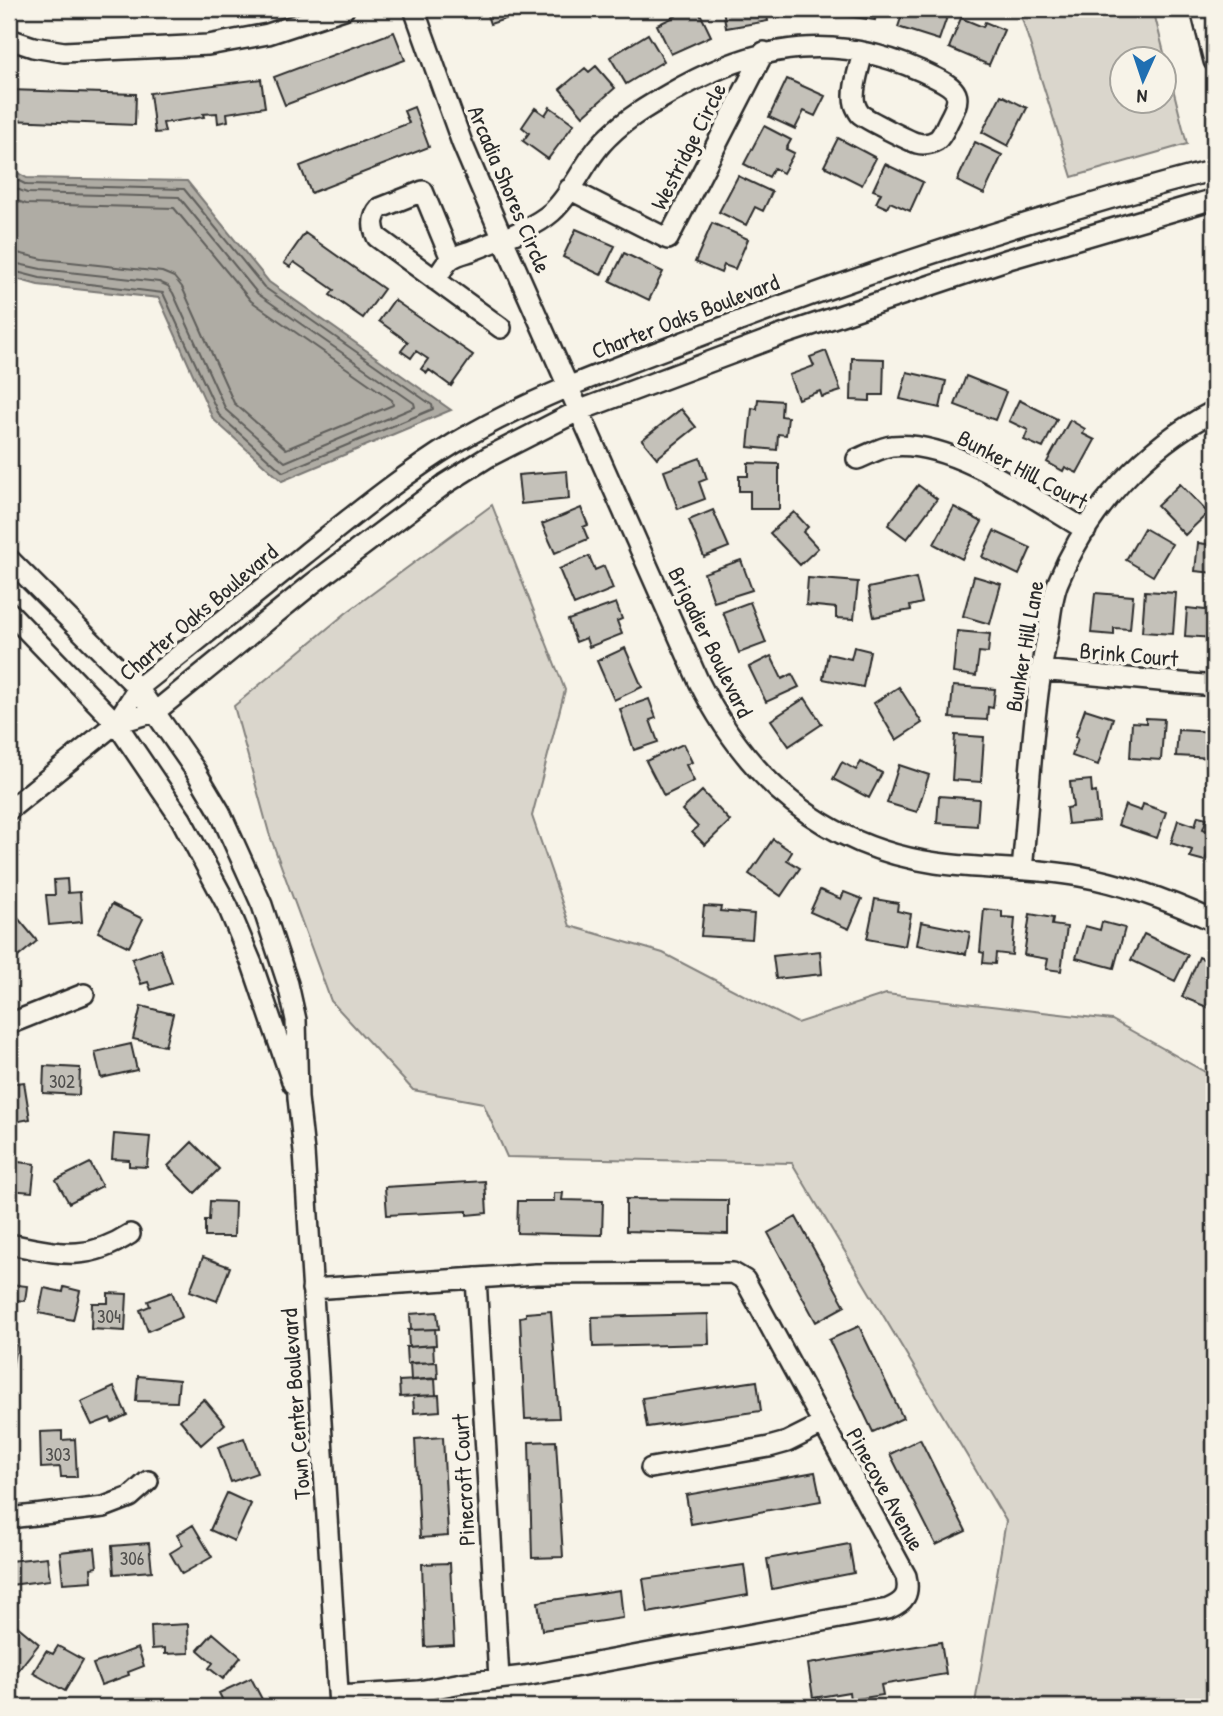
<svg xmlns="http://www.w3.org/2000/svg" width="1223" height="1716" font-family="'Patrick Hand',sans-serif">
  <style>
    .green { fill: #dad6cc; stroke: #82807c; stroke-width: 2; fill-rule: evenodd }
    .water { fill: #afaca4; stroke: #7a7874; stroke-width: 2 }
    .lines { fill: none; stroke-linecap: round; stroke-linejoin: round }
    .shore { stroke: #605f5b; stroke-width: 2 }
    .building { fill: #c4c1b9; stroke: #2b2b2b; stroke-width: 2 }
    .minor-casing { stroke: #2b2b2b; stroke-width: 24 }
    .minor { stroke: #f7f3e8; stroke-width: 19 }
    .labels { text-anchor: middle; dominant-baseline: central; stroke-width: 7; stroke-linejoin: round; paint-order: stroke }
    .number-label { font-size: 19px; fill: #51504e }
    .street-label { font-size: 23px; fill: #2b2b2b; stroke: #f7f3e8 }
  </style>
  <rect width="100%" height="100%" fill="#f7f3e8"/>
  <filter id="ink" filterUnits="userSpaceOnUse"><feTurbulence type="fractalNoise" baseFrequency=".0143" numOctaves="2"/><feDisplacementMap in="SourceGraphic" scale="14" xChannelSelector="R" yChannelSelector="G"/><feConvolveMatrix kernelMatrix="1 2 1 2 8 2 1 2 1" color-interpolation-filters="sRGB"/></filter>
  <g filter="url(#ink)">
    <path class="green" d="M1019 9H1153L1187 144 1072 177ZM1122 60H1164V102H1122Z
      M492 505 565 690 532 816 570 926 663 953 797 1023 886 994 1112 1020 1214 1077V1707H949L975 1703 1006 1521 792 1163 507 1157 483 1103 413 1090 331 1001 269 833 234 706 346 613Z"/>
    <path class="water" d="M9 168 27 178 187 181 269 282 451 410 282 481 213 419 159 298 38 285 9 277Z"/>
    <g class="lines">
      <path class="shore" d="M9 176 27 185 184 189 264 287 432 405 433 409 283 472 219 415 163 293 40 278 9 270
        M9 186 27 193 179 197 258 294 414 403 415 407 285 462 226 410 173 293 168 286 159 282 41 269 9 262
        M9 198 26 204 174 208 251 301 392 400 393 405 286 449 234 403 182 287 174 277 162 272 43 259 9 251"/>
    </g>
    <path class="building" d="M485 9H530V11L490 24Z
      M673 9H686L688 13 698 9 711 36 671 54 657 25 676 16Z
      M723 9H766L768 21 726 28Z
      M779 9H823V16L779 17Z
      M834 9H877L875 20 833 14Z
      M904 9H941L949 11 939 40 898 27Z
      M961 18 983 27 985 22 1004 30 989 65 949 48Z
      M394 32 405 60 285 105 274 77Z
      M648 34 664 61 626 84 610 57Z
      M596 66 615 88 583 116 560 89 585 68 589 72Z
      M261 79 265 107 227 113 228 121 218 123 217 113 203 114 204 117 163 123 165 132 155 133 150 93Z
      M787 79 825 96 815 116 804 111 795 129 769 117Z
      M9 90 136 94 135 125 9 120Z
      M1001 95 1027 108 1008 146 982 132Z
      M414 107 429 147 311 193 300 166 409 123 404 111Z
      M550 107 574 124 548 159 523 141 529 133 522 127 535 108 545 115Z
      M764 126 791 140 786 149 794 153 783 173 774 168 769 177 744 164Z
      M838 138 876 158 862 185 824 166Z
      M975 142 1002 155 984 194 957 181Z
      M885 164 923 182 910 211 890 202 887 208 876 203 881 193 873 190Z
      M738 176 772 192 763 211 755 207 746 225 719 212Z
      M712 223 748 239 735 269 724 265 721 273 695 262Z
      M576 229 615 246 601 275 563 257Z
      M305 233 384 289 363 318 330 295 334 290 294 262 290 267 284 263Z
      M624 253 663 272 649 300 610 281Z
      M394 300 473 355 451 386 429 370 427 373 421 369 428 359 416 351 411 358 401 351 408 342 379 321Z
      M826 351 841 391 822 397 820 391 798 399 789 375 814 366 810 357Z
      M852 358 884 359 883 395H870V401L851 400Z
      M907 372 946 381 940 408 900 399Z
      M966 376 1006 392 995 420 955 405Z
      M758 399 782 401 781 416 788 417 786 435 778 434 777 450 748 447 752 408 757 409Z
      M1019 400 1057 419 1043 448 1024 440 1028 430 1009 421Z
      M681 409 696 427 657 458 642 440Z
      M1070 420 1085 429 1083 434 1095 440 1077 473 1065 467 1063 471 1047 462Z
      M700 458 707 479 699 482 705 499 678 509 664 471Z
      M748 463 779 464V509H750V491H739V476H748Z
      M567 471 569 499 521 504 518 475Z
      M1180 484 1208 513 1185 535 1157 506Z
      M918 485 937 499 907 539 888 525Z
      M954 507 982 522 962 559 934 544Z
      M581 508 588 525 583 527 588 539 555 553 542 524Z
      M713 510 729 547 704 557 689 520Z
      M794 512 808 527 803 532 818 548 800 565 770 533Z
      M1144 528 1172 544 1153 576 1126 560Z
      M994 531 1031 548 1019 575 982 557Z
      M1198 543 1214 545V573L1195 571Z
      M589 556 595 570 604 566 613 589 574 605 559 569Z
      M741 560 752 590 714 602 704 573Z
      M974 576 1001 584 990 624 963 616Z
      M808 578 858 582 854 619 836 618V608L806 605Z
      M916 578 922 603 910 606 911 610 874 617 868 588Z
      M1145 591 1176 593 1173 634 1142 632Z
      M1095 593 1133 596 1130 629 1114 628V635L1091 633Z
      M750 602 766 643 739 653 723 612Z
      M616 603 622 619 617 621 622 634 589 647 586 638 576 642 568 620Z
      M1187 608 1214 611V638L1185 636Z
      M957 631 990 634 988 653 979 652 976 676 953 673Z
      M854 647 870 651 863 687 823 679 828 654 851 659Z
      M625 648 642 687 614 700 597 661Z
      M771 656 782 679 792 674 799 687 766 702 749 667Z
      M953 686 995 689 993 708 988 707 987 720 950 718Z
      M899 687 922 723 896 740 874 703Z
      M805 698 822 724 789 746 771 720Z
      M649 699 656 718 650 720 658 742 634 750 620 709Z
      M1085 709 1113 718 1098 765 1072 756 1078 738 1075 737Z
      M1146 718 1164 719 1161 760 1130 758 1132 722 1146 723Z
      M1178 730 1214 732V758L1176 756Z
      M955 735 984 737 981 782 952 780Z
      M683 744 692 762 686 765 694 781 664 796 646 761Z
      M842 762 856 770 861 762 882 773 869 798 833 779Z
      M899 765 929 775 917 812 887 803Z
      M1091 780 1092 793 1096 792 1099 821 1068 824 1066 808 1073 807 1070 782Z
      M702 791 730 821 705 845 692 832 698 827 682 810Z
      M939 796 979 799 977 826 937 823Z
      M1143 804 1166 812 1157 838 1118 825 1125 805 1141 811Z
      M1198 816 1207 818 1203 829 1214 833 1205 861 1190 857 1192 850 1171 843 1178 820 1195 826Z
      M773 839 792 852 787 860 800 868 781 896 749 874Z
      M67 879 68 893 80 892 82 922 49 925 46 895H55L54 880Z
      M820 890 841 899 844 892 862 899 849 929 810 912Z
      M875 899 898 903 897 911 911 914 905 946 867 939Z
      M112 904 143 919 129 947 98 932Z
      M704 906 721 907 720 911 754 914 752 939 701 936Z
      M984 909 1002 911V917L1015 918 1012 955 996 953 995 964 983 963 984 953 980 952Z
      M1030 914 1053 918 1052 925 1067 927 1061 971 1046 969 1048 959 1024 955Z
      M17 917 37 941 11 963 9 960V923Z
      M921 922 970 932 966 954 917 945Z
      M1102 922 1125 928 1114 968 1076 958 1085 926 1100 930Z
      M1144 934 1188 955 1175 981 1131 960Z
      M160 949 172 983 151 990 148 982 141 984 132 959Z
      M820 951 822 974 776 979 773 956Z
      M1199 957 1214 964 1212 1009 1182 997Z
      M141 1006 173 1014 165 1046 133 1039Z
      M131 1044 137 1070 101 1078 95 1052Z
      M44 1066 80 1068 79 1095 43 1093Z
      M24 1082 30 1119 9 1123V1084Z
      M114 1134 150 1137 147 1167 129 1166V1160L112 1159Z
      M192 1142 219 1169 195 1193 168 1166Z
      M9 1161 35 1164 32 1192 9 1190Z
      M90 1163 102 1186 69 1203 56 1180Z
      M485 1181 487 1213 467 1215V1211L387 1215 385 1187Z
      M554 1193H563L562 1200 603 1201 602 1235 517 1233 518 1201H554Z
      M626 1199 728 1200V1234L626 1231Z
      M210 1201 235 1202 234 1237H205V1220H209Z
      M796 1217 845 1306 816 1322 768 1233Z
      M203 1257 230 1267 217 1301 190 1291Z
      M10 1284 27 1286 25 1301 17 1300 14 1325 9 1324Z
      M64 1287 80 1291 73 1320 39 1313 44 1288 63 1292Z
      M172 1292 182 1317 148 1331 140 1310 150 1306 148 1301Z
      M108 1293 127 1294 125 1331 91 1329 92 1303H108Z
      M551 1311 559 1418 525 1419 520 1317 526 1316V1313Z
      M437 1312 439 1329 411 1330 410 1314Z
      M708 1314 709 1344 593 1347 592 1317Z
      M859 1326 903 1418 873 1432 829 1340Z
      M435 1329 436 1345 409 1347 408 1330Z
      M9 1344 16 1345 10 1381H9Z
      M433 1345 434 1362 407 1364 406 1347Z
      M437 1362 438 1378 411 1380 410 1363Z
      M138 1376 179 1380 177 1402 136 1401Z
      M435 1379 436 1395 400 1397 399 1381Z
      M757 1381 761 1411 647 1427 642 1398Z
      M114 1387 127 1415 112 1422 110 1418 92 1425 81 1402Z
      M439 1395 440 1411 414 1413 413 1396Z
      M204 1399 225 1424 201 1445 180 1420Z
      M62 1431V1440L75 1439 77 1477H61L60 1467 41 1468 40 1432Z
      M443 1437 448 1536 420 1538 415 1439Z
      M244 1438 257 1473 231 1482 218 1447Z
      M920 1439 966 1531 936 1545 890 1454Z
      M556 1441 563 1557 532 1558 529 1442Z
      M815 1472 821 1501 691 1524 686 1495Z
      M227 1493 251 1504 234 1541 210 1530Z
      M193 1525 212 1557 182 1574 170 1553 183 1545 177 1535Z
      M149 1543 152 1571 114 1574 112 1546Z
      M849 1544 854 1573 772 1589 767 1559Z
      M95 1548 97 1567 91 1568 92 1581 63 1583 60 1552Z
      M47 1557 50 1580 10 1585 9 1561Z
      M450 1563 454 1645 425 1647 422 1564Z
      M744 1565 748 1595 648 1613 643 1579Z
      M620 1590 623 1618 542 1630 538 1602Z
      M10 1620 39 1644 16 1673 9 1667Z
      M188 1624 189 1653 165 1654V1648L152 1649 151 1626Z
      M213 1633 241 1657 223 1679 209 1668 213 1663 198 1650Z
      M941 1642 946 1674 881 1685 883 1695 850 1700 849 1692 813 1698 808 1664Z
      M58 1646 83 1660 65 1691 33 1673 46 1651 53 1654Z
      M138 1648 144 1666 128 1672 129 1675 101 1685 93 1664Z
      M251 1678 266 1707H237L236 1705 226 1707 219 1693Z"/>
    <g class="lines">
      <g class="minor-casing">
        <path id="minor" d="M414 9 462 143 502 237 698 680C747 779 824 847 936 863 983 870 1031 867 1079 876 1126 884 1170 901 1214 921
          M1201 9 1214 61
          M9 39 33 47 64 52 208 45 268 34 344 9
          M569 189 668 239 764 52
          M451 259 423 191 380 208C372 217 372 226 377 237L501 328
          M435 280C440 274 445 263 451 259 456 255 465 253 471 251 497 240 530 231 552 212 575 191 585 158 609 136 626 119 648 106 669 94 759 41 841 30 936 78 962 91 961 98 948 122 945 128 942 136 937 140 930 144 924 145 917 143 909 141 866 119 860 114 858 111 856 108 855 104 851 90 860 67 863 52
          M857 459C868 455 881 447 892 446 951 439 1035 500 1086 530
          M9 559 138 688 195 770 220 812 262 905 288 984 296 1020 298 1098 304 1152 339 1707
          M9 612 116 723 181 819 228 907 252 964 293 1084
          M1040 670 1214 686
          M116 723 155 712 312 584 445 484 488 457 578 411 776 337 1009 259 1214 199
          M9 810 116 723 138 688C193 644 249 600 304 555 353 516 401 476 455 443 534 396 620 366 705 334 871 271 1042 215 1214 170
          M1022 870C1030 790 1032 710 1048 632 1051 615 1052 595 1059 580 1089 508 1145 447 1214 411
          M9 1024 84 994
          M9 1244C58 1253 85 1263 130 1234
          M476 1278 499 1678
          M312 1289 536 1274 733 1273 745 1280 906 1576C910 1594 905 1602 888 1609L525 1676 462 1683 419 1691 339 1696
          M651 1468 769 1447 787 1442 823 1424
          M9 1518 104 1507 130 1497 148 1481"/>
      </g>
      <use href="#minor" class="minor"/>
    </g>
  </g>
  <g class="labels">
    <g class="number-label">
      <text x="62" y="1081">302</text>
      <text x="109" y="1316">304</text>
      <text x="58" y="1454">303</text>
      <text x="132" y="1558">306</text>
    </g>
    <g class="street-label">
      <text transform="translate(688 146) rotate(-63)">Westridge Circle</text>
      <text transform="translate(510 189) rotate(67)">Arcadia Shores Circle</text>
      <text transform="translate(685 316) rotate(-21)">Charter Oaks Boulevard</text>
      <text transform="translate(1023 469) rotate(28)">Bunker Hill Court</text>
      <text transform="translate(198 612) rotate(-40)">Charter Oaks Boulevard</text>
      <text transform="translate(711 642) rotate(64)">Brigadier Boulevard</text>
      <text transform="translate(1024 646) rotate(-80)">Bunker Hill Lane</text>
      <text transform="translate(1129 654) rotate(5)">Brink Court</text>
      <text transform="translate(295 1404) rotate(-94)">Town Center Boulevard</text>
      <text transform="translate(463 1480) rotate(-93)">Pinecroft Court</text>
      <text transform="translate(886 1489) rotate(61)">Pinecove Avenue</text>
    </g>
  </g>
  <rect width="1223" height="1716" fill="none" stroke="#f7f3e8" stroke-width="35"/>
  <rect x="18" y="18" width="1188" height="1681" fill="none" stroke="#2b2b2b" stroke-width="2.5" filter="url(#ink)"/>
  <g transform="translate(1143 80) rotate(183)"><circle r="33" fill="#f7f3e8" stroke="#a5a39c" stroke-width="2"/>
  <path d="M0-5L12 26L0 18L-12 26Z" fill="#1f6fb2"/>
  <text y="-10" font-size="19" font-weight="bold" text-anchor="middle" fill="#2b2b2b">N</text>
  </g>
</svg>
